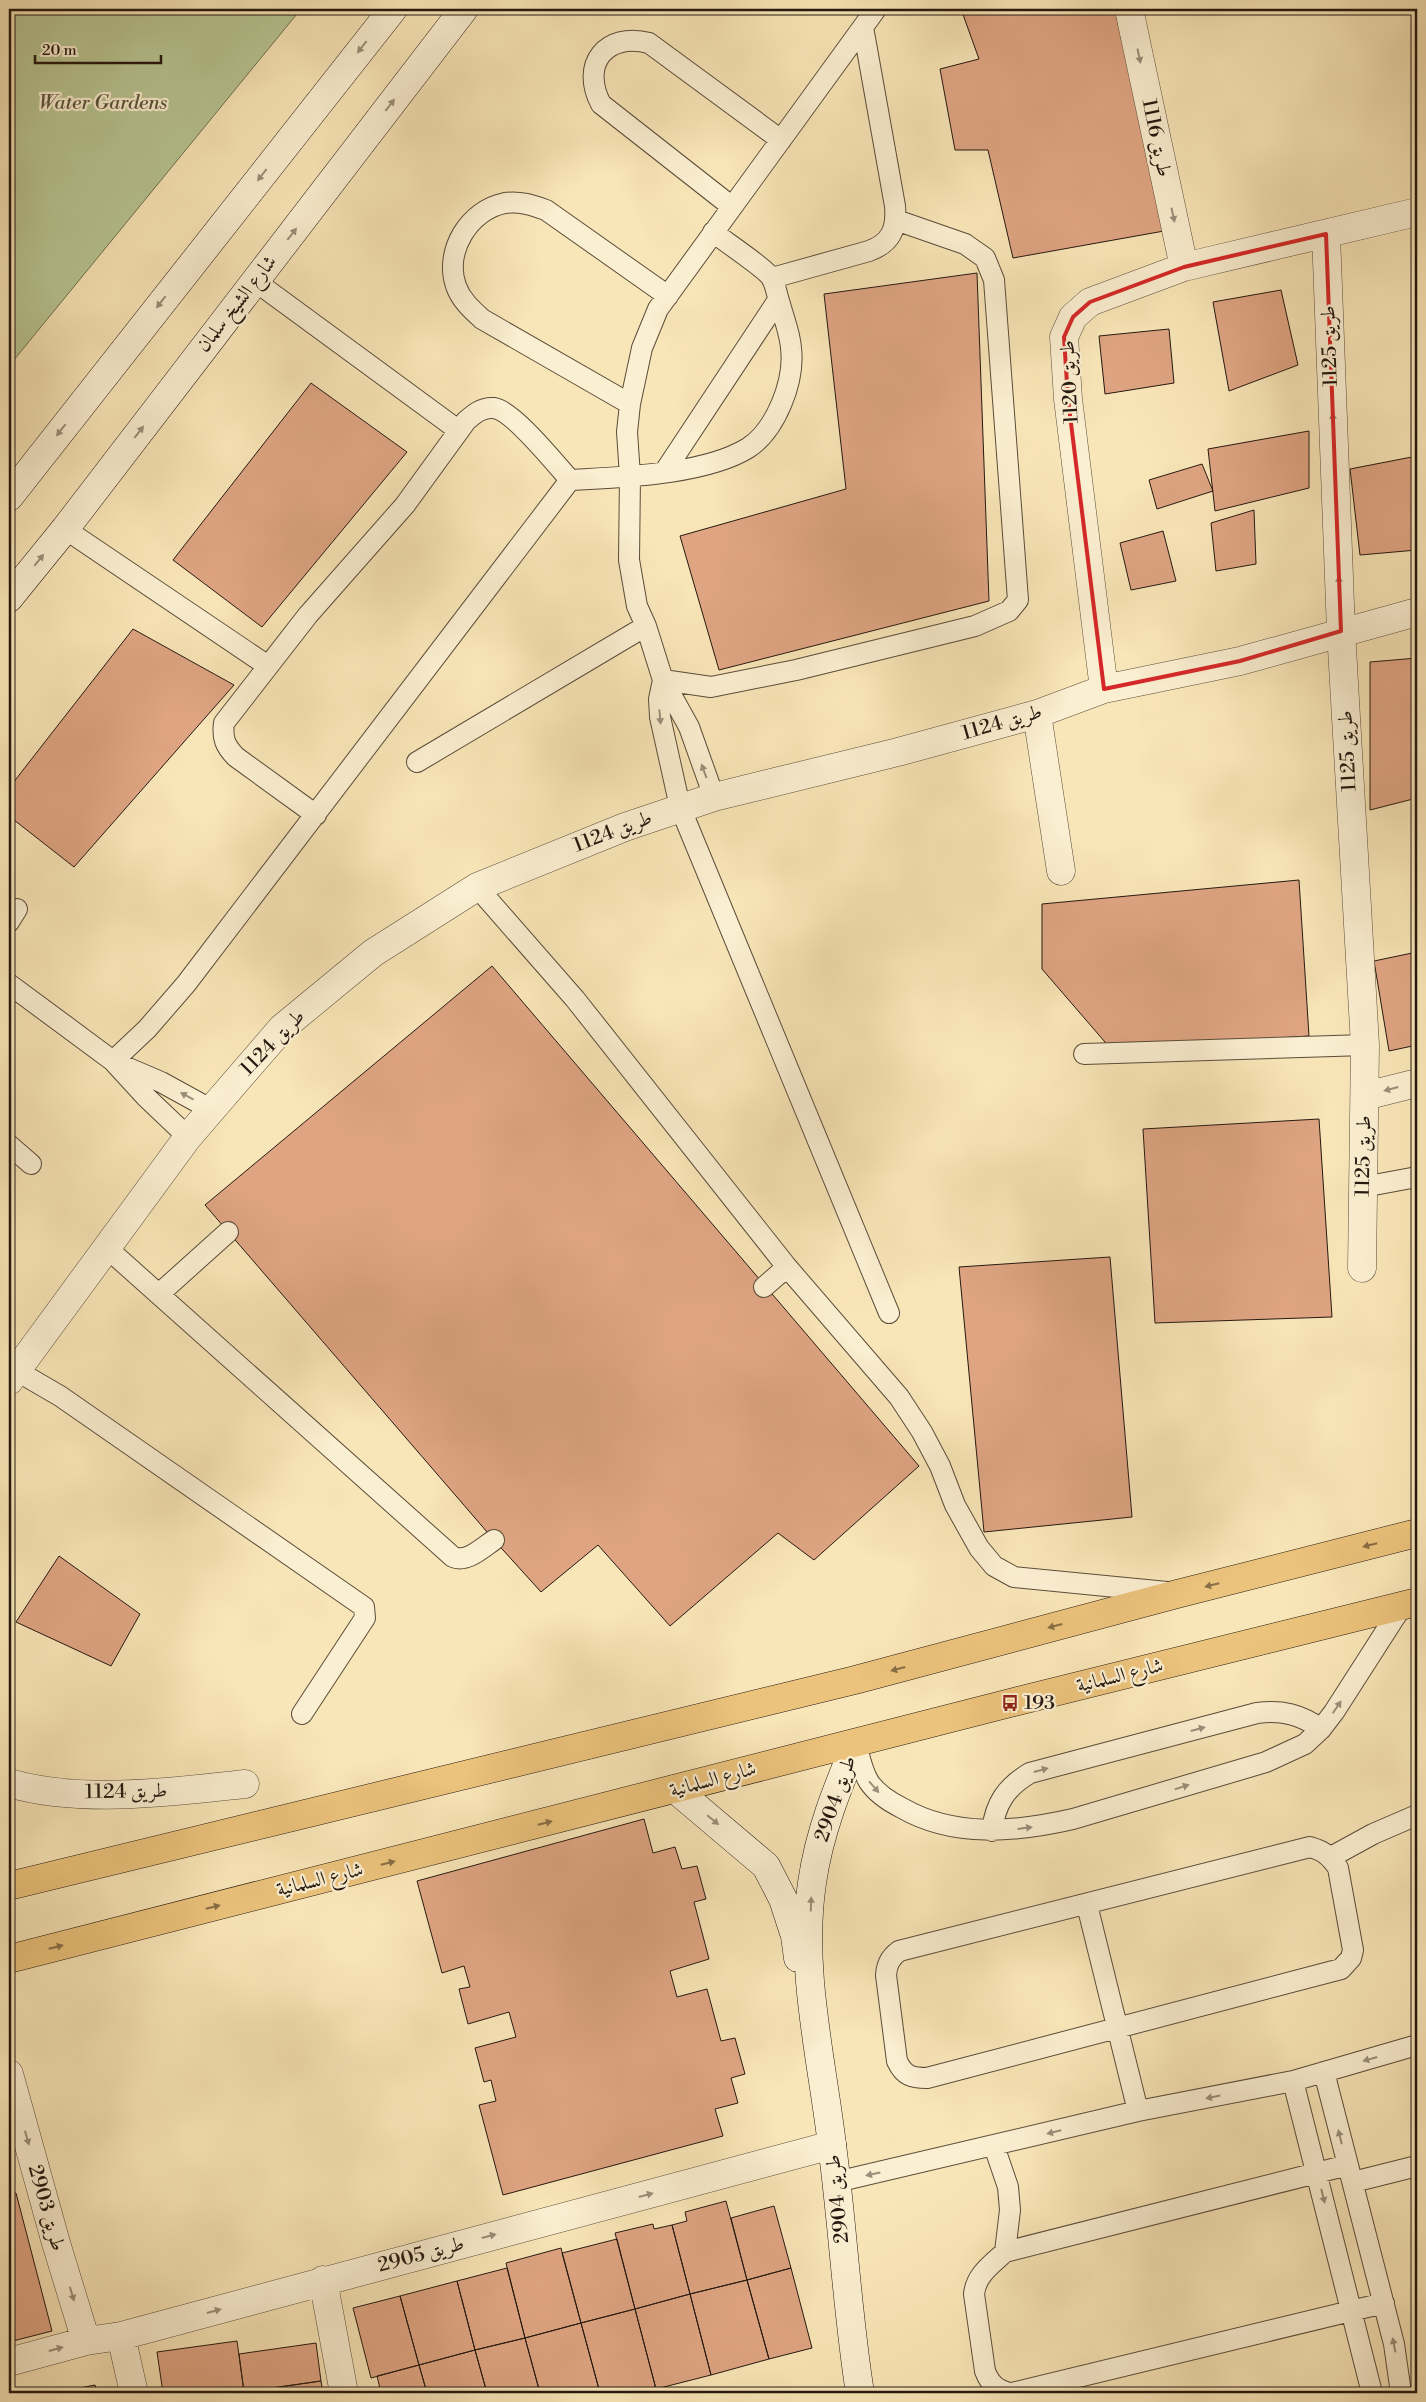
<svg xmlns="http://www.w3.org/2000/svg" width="1426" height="2402" font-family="'Libre Bodoni',Amiri,serif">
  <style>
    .green { fill: #b8c693; stroke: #6e6f52 }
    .building { fill: #dfa583; stroke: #251810 }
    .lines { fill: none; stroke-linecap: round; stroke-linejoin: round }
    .lane-casing { stroke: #5a4c3a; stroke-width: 22 }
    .street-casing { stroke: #5a4c3a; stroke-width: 29 }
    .secondary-casing { stroke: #251810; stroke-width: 29 }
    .primary-casing { stroke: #251810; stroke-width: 29 }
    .lane { stroke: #fbefd1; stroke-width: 20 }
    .street { stroke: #fbefd1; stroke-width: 28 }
    .secondary { stroke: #fbefd1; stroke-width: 28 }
    .primary { stroke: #ecc37c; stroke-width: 28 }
    .oneway { fill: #9b8e7a }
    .oneway2 { fill: #886e46 }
    .marked { fill: none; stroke: #d62828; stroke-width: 4; stroke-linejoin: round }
    .labels { text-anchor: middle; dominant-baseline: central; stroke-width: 4.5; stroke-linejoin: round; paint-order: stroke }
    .park-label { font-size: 20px; font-style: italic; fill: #58553e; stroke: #fbefd1 }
    .street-label { font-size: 20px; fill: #251810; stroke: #fbefd1 }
    .poi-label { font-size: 20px; fill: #251810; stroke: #fbefd1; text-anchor: start }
  </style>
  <rect width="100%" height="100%" fill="#f9e6b8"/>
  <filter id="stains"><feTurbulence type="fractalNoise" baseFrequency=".004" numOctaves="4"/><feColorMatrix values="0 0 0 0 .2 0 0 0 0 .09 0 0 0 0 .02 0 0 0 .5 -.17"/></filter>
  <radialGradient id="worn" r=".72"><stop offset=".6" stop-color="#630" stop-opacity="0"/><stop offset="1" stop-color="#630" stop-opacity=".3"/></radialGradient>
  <path class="green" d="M9 9H301L9 366Z"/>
  <path class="building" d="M961 9H1115L1164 231 1013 258 988 150H955L940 69 979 59Z
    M977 273 989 601 719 670 680 536 846 489 824 294Z
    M1281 290 1298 365 1229 391 1213 302Z
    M1169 329 1174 383 1105 394 1099 336Z
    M311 383 407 452 262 627 173 560Z
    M1309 431V488L1215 511 1208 449Z
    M1417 456V550L1360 555 1350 469Z
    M1202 464 1213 491 1157 509 1149 480Z
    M1254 510 1256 564 1216 571 1211 523Z
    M1163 531 1176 581 1131 590 1120 543Z
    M133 629 234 685 74 867 9 816V788Z
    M1417 658V798L1370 810V662Z
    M1299 880 1309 1036 1111 1049 1042 969V904Z
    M1417 952V1045L1389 1051 1374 961Z
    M492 966 919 1466 814 1560 778 1533 670 1626 598 1545 541 1592 494 1540 205 1205Z
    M1319 1119 1332 1317 1155 1323 1143 1129Z
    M1110 1257 1132 1517 984 1532 959 1267Z
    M59 1556 140 1614 111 1666 16 1622Z
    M644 1819 653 1853 675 1847 682 1869 697 1866 706 1899 694 1902 709 1959 670 1971 677 1997 707 1989 721 2041 735 2038 745 2074 731 2078 738 2103 715 2109 723 2136 503 2195 479 2105 496 2101 491 2080 484 2082 475 2048 516 2037 509 2012 468 2024 459 1989 470 1987 464 1966 442 1973 417 1881Z
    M16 2193 52 2331 9 2342V2195Z
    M726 2201 747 2280 690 2294 672 2225 687 2221 685 2212Z
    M774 2206 791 2268 747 2280 731 2218Z
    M653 2224 654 2229 672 2225 690 2294 635 2309 615 2233Z
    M617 2239 635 2309 581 2323 562 2253Z
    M561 2248 581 2323 525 2338 506 2263Z
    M507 2268 525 2338 475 2350 457 2281Z
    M791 2268 812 2348 769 2359 747 2280Z
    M747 2280 769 2359 711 2375 690 2294Z
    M457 2281 475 2350 419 2365 400 2296Z
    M690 2294 711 2375 656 2389 635 2309Z
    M400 2296 419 2365 371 2378 353 2308Z
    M635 2309 656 2389 639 2393H600L581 2323Z
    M581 2323 600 2393H540L525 2338Z
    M525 2338 540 2393H487L475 2350Z
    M237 2341 244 2392 163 2393 157 2352Z
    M316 2343 321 2381 244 2392 239 2354Z
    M475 2350 487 2393H427L419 2365Z
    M419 2365 427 2393H381L377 2376Z
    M321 2381 323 2393H244V2392Z
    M95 2385 97 2393H54Z"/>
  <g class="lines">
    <g class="lane-casing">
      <path id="lane" d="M731 206 601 104C580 64 606 32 649 43L781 140
        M772 278 869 251C891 243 897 229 895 206L863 27
        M255 281 458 430
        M630 404 482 319C471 309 461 300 456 286 444 251 469 210 505 203 520 201 532 205 546 210L668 296
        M665 471 778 300
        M65 529 268 666
        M663 680 711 687 796 670 975 626 1009 611 1018 600 994 280 985 258 965 244 896 220
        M663 680 659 699 660 717 680 807 889 1313
        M417 762 646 626
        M714 797 689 727 663 680 646 626 637 606 629 560 630 476 627 432 630 404 642 348 658 309 876 9
        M316 815 236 757C225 746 222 738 224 723L308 615 405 505 466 421C474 414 482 407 494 408 512 410 556 464 570 480 621 477 704 475 748 448 776 430 795 381 791 348 790 333 784 319 780 304 777 296 776 286 772 279 768 270 724 241 713 232
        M477 887 575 999 787 1267 899 1397 922 1432 940 1466 955 1505 979 1548 994 1566 1014 1577 1167 1592
        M9 922 17 909
        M9 984 113 1061 146 1097 188 1137
        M1084 1054 1365 1045
        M113 1061 147 1029 186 984 570 480
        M119 1064 161 1082 212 1110
        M9 1145 31 1164
        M1363 1187 1417 1177
        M108 1249 453 1557C467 1563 482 1548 494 1540
        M764 1287 787 1267
        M159 1294 228 1232
        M17 1371 60 1396 364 1607 365 1618 302 1714
        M856 1743C859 1755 862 1771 869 1782 877 1794 890 1802 902 1808 954 1838 1016 1832 1073 1819L1266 1762 1305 1744 1321 1729 1334 1712 1402 1606
        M992 1831C995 1804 1006 1787 1030 1773L1257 1713C1282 1710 1300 1714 1321 1729
        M1310 1847C1324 1851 1330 1856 1338 1868L1353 1950 1351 1958 1341 1969 927 2078C912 2078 904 2076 897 2061L886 1975C887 1964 890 1958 899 1951Z
        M1331 1857 1373 1834 1417 1815
        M1087 1905 1138 2111
        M1324 2072 1394 2344 1401 2393
        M1293 2081 1372 2393
        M994 2146 1008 2187 1010 2210 1005 2252
        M836 2182 1138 2111 1293 2081 1417 2045
        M1353 2182 1417 2166
        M1009 2393C996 2389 990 2384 985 2371L974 2294C976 2275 991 2265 1005 2252L1348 2165
        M1012 2393 1384 2303"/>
    </g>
    <g class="street-casing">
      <path id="street" d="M1129 9 1184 267
        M1326 234 1341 631 1365 1045 1362 1268
        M1104 689 1068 399 1064 337 1073 317 1090 302 1184 267 1417 212
        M1037 714 1061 871
        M1365 1096 1417 1083
        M9 1381 188 1137 282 1028 373 953 477 887 625 827 714 797 898 752 1037 714 1104 689 1240 661 1417 612
        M9 1783C80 1804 172 1792 245 1784
        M9 2074 56 2243 86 2341
        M323 2280 344 2393
        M121 2336 134 2393
        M9 2362 86 2341 121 2336 832 2145"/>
    </g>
    <g class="secondary-casing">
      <path id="secondary" d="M9 497 393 9
        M9 598 65 529 464 9
        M856 1743C837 1789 819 1833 812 1883 799 1969 822 2060 832 2145 843 2228 847 2311 860 2393
        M675 1789 766 1866 783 1899 795 1936 798 1958"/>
    </g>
    <g class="primary-casing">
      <path id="primary" d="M9 1886 855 1680 1177 1594 1417 1533
        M9 1959 1010 1703 1417 1602"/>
    </g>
    <use href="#lane" class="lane"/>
    <use href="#street" class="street"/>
    <use href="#secondary" class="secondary"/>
    <use href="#primary" class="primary"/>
  </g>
  <defs><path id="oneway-solid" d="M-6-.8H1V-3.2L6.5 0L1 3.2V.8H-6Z" transform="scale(1.25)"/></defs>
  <g class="oneway">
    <use href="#oneway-solid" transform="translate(362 47) rotate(128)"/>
    <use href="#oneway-solid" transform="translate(1139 56) rotate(78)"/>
    <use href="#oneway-solid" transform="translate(390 105) rotate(-52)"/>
    <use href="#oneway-solid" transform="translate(262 175) rotate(128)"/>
    <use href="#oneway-solid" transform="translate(1173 215) rotate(78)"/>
    <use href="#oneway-solid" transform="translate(292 234) rotate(-52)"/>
    <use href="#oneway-solid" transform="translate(161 302) rotate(128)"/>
    <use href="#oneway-solid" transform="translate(1333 420) rotate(-92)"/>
    <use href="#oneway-solid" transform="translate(61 430) rotate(128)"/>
    <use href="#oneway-solid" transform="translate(139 432) rotate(-52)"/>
    <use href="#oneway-solid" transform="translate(39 560) rotate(-51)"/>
    <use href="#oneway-solid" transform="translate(1339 583) rotate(-92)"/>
    <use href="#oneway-solid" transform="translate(660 717) rotate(85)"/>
    <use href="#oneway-solid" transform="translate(704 771) rotate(-110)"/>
    <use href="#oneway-solid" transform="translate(1391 1089) rotate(165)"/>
    <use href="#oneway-solid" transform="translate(187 1096) rotate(-152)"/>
    <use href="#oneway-solid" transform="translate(1337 1707) rotate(-56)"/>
    <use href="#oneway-solid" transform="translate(1198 1729) rotate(-15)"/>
    <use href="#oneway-solid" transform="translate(1041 1770) rotate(-15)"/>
    <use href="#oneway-solid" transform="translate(874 1787) rotate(49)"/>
    <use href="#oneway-solid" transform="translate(1182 1787) rotate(-17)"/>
    <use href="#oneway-solid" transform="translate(713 1820) rotate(39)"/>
    <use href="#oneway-solid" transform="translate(1025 1828) rotate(-7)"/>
    <use href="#oneway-solid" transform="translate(811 1904) rotate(-88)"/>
    <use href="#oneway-solid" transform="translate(1370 2059) rotate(164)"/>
    <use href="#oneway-solid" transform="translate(1213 2097) rotate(169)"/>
    <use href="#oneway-solid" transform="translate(1054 2132) rotate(166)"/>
    <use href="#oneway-solid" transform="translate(1340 2137) rotate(-104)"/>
    <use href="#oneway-solid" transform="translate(27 2138) rotate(74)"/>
    <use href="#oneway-solid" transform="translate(873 2174) rotate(168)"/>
    <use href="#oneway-solid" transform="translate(646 2195) rotate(-15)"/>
    <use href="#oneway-solid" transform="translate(1323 2196) rotate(76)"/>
    <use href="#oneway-solid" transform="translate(489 2236) rotate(-15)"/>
    <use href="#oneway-solid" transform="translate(72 2294) rotate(73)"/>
    <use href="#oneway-solid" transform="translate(214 2311) rotate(-15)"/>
    <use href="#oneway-solid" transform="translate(1394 2345) rotate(-101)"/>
    <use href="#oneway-solid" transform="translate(56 2349) rotate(-15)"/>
  </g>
  <g class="oneway2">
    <use href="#oneway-solid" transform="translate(1370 1545) rotate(166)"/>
    <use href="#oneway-solid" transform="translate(1212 1585) rotate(166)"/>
    <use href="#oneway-solid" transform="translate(1055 1626) rotate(165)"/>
    <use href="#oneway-solid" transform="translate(898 1669) rotate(165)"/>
    <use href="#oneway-solid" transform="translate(545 1823) rotate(-14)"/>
    <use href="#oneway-solid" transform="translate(388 1863) rotate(-14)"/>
    <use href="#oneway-solid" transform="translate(213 1907) rotate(-14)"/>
    <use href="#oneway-solid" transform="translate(56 1947) rotate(-14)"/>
  </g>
  <path class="marked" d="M1326 234 1341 631 1240 661 1104 689 1068 399 1064 337 1073 317 1090 302 1184 267Z"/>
  <defs>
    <g id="bus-bare" transform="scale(1.35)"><path d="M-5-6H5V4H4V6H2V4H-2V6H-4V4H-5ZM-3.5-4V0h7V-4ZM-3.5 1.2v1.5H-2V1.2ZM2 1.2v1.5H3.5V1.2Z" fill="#8f2418" stroke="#fbefd1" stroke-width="2.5" paint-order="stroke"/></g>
  </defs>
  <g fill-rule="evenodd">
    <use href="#bus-bare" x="1010" y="1703"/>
  </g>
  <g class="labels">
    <g class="park-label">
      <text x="103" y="103">Water Gardens</text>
    </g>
    <g class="street-label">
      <text transform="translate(1156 138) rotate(78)">طريق 1116</text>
      <text transform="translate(237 304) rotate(-52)">شارع الشيخ سلمان</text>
      <text transform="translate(1330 346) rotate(-92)">طريق 1125</text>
      <text transform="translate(1070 382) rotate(-93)">طريق 1120</text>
      <text transform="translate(1002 723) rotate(-16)">طريق 1124</text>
      <text transform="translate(1348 751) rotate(-93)">طريق 1125</text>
      <text transform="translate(613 832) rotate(-21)">طريق 1124</text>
      <text transform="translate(273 1043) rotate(-46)">طريق 1124</text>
      <text transform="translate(1364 1156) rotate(-89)">طريق 1125</text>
      <text transform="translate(1120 1676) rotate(-14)">شارع السلمانية</text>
      <text transform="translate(713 1780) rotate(-15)">شارع السلمانية</text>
      <text transform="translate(126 1792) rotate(-1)">طريق 1124</text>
      <text transform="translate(836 1799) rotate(-71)">طريق 2904</text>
      <text transform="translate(320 1880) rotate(-14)">شارع السلمانية</text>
      <text transform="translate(838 2199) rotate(-96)">طريق 2904</text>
      <text transform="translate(46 2208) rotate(74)">طريق 2903</text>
      <text transform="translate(421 2255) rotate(-15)">طريق 2905</text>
    </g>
    <g class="poi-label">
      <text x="1024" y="1703">193</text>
    </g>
  </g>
  <rect width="1426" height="2402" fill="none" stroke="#f9e6b8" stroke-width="30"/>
  <rect x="10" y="10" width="1406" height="2382" fill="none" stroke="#251810" stroke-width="2.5"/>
  <rect x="15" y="15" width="1396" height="2372" fill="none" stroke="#251810"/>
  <path d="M35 55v8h126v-8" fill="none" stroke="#251810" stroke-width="2.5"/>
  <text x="42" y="55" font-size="15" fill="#251810" stroke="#fbefd1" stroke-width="4" paint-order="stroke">20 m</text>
  <rect width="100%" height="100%" filter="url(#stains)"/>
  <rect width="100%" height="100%" fill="url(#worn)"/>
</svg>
